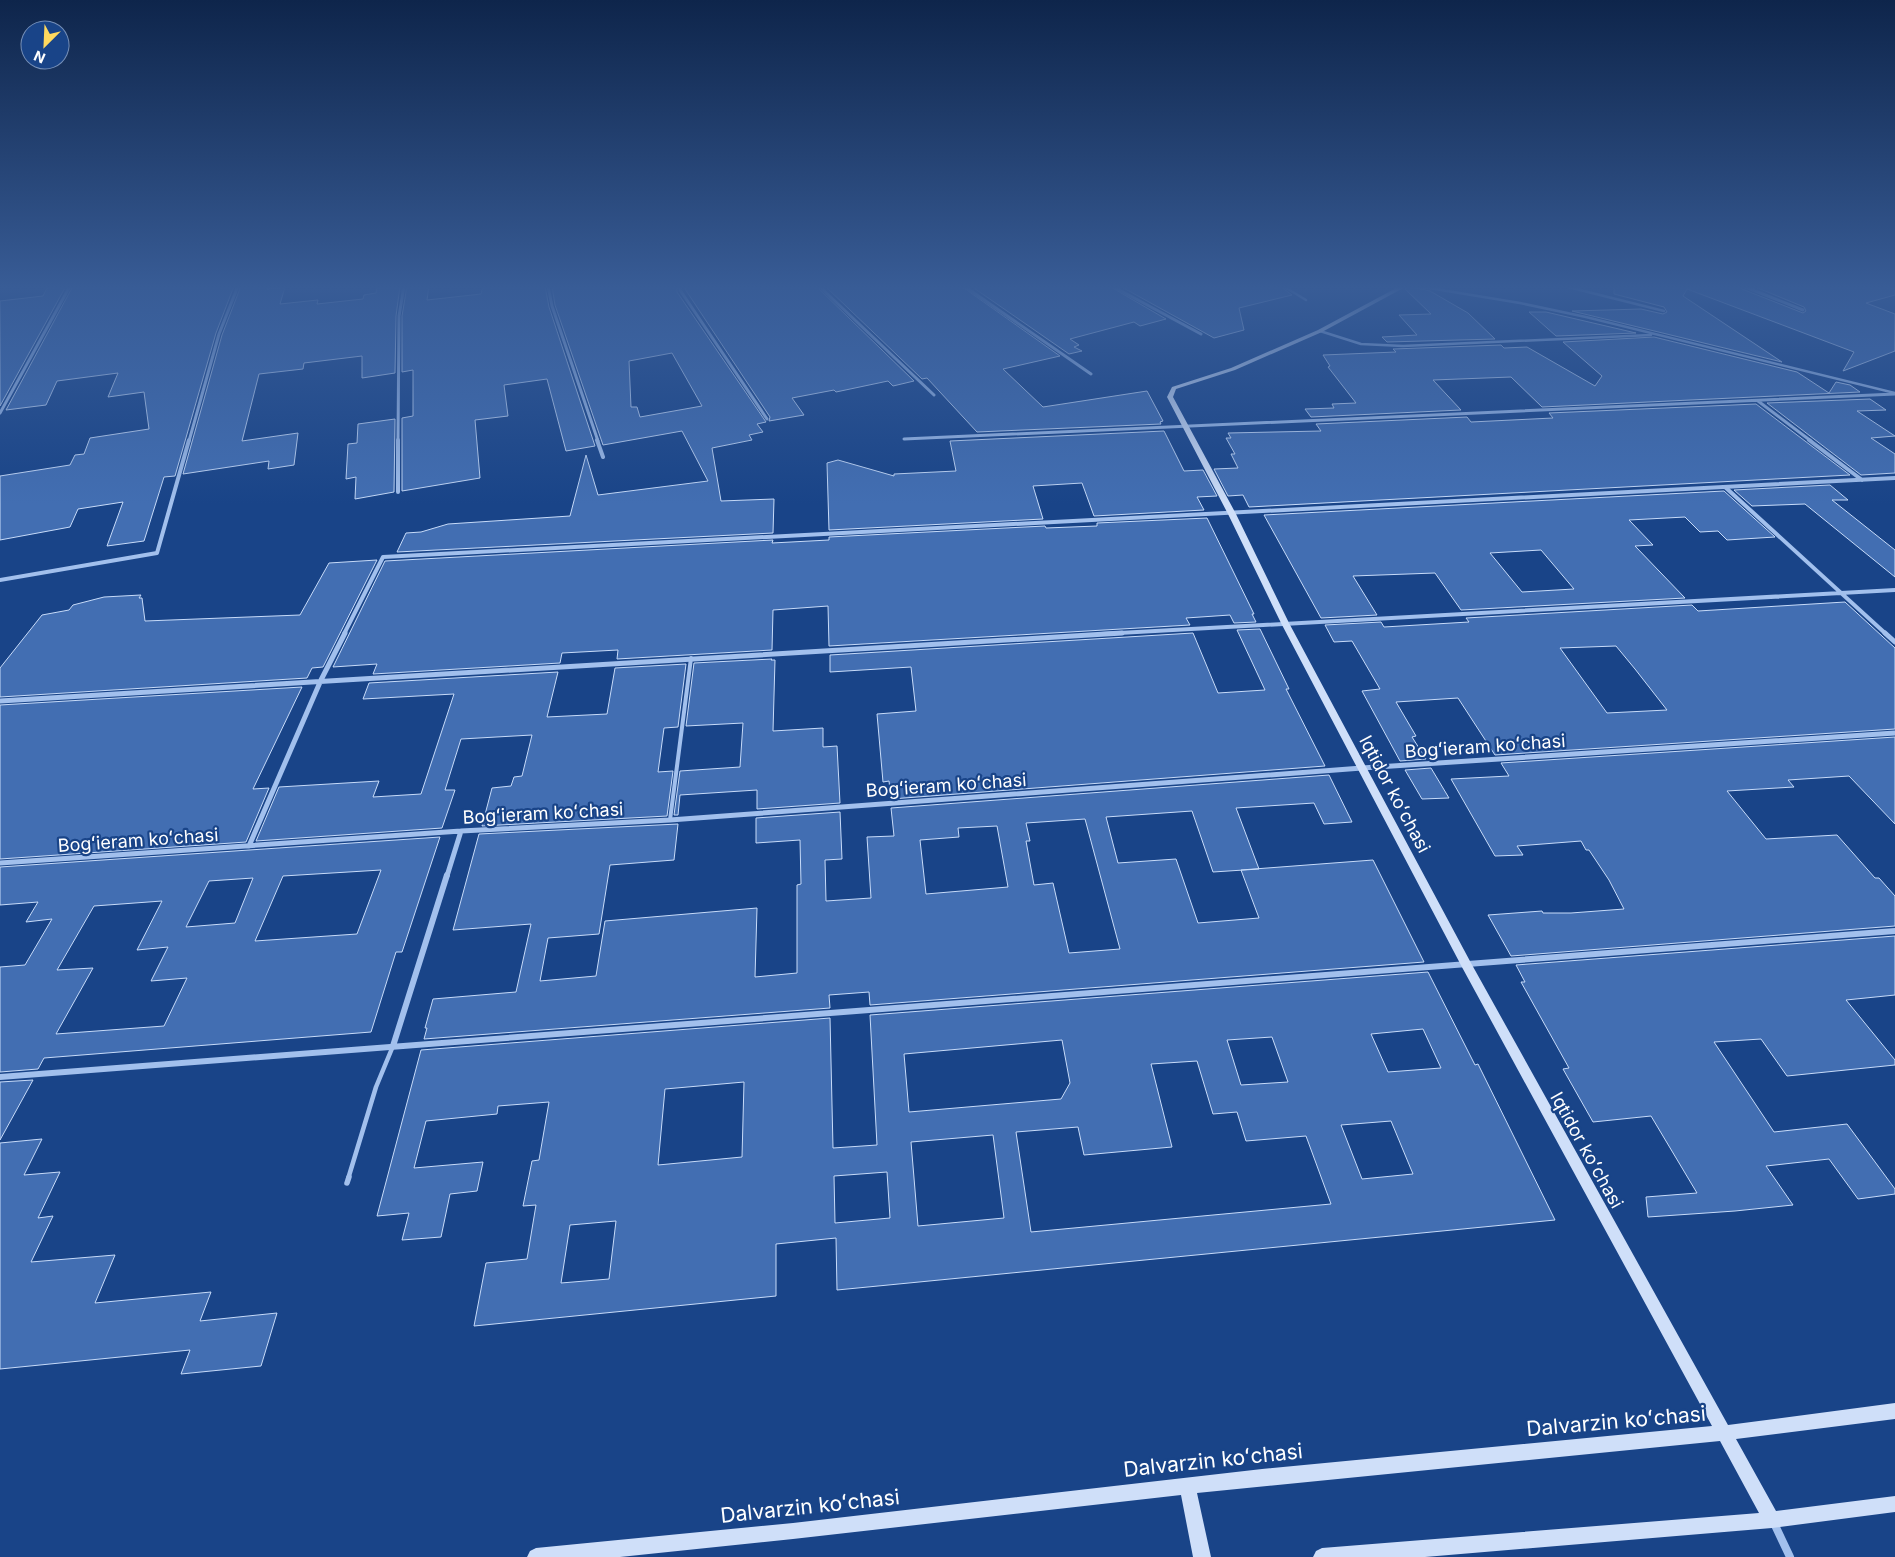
<svg xmlns="http://www.w3.org/2000/svg" width="1895" height="1557" font-family="Inter,sans-serif">
  <style>
    .building { fill: #426eb2; stroke: #c7dbf9; fill-rule: evenodd }
    .lines { fill: none; stroke-linecap: round; stroke-linejoin: round }
    .lane-far3 { stroke: #a2c0ed; stroke-width: 2.5 }
    .lane-far2 { stroke: #a2c0ed; stroke-width: 4 }
    .lane-far1 { stroke: #a2c0ed; stroke-width: 4.5 }
    .lane { stroke: #a2c0ed; stroke-width: 5.5 }
    .street-far4 { stroke: #a2c0ed; stroke-width: 3 }
    .street-far3 { stroke: #a2c0ed; stroke-width: 4 }
    .street-far2 { stroke: #a2c0ed; stroke-width: 5 }
    .street-far1 { stroke: #a2c0ed; stroke-width: 6 }
    .street { stroke: #a2c0ed; stroke-width: 8 }
    .secondary { fill: #cfdff9; fill-rule: evenodd }
    .labels { text-anchor: middle; dominant-baseline: central; stroke-width: 4.5; stroke-linejoin: round; paint-order: stroke }
    .street-label { font-size: 18px; fill: #fff; stroke: #194488 }
    .near-street-label { font-size: 21px; fill: #fff; stroke: #194488 }
  </style>
  <rect width="100%" height="100%" fill="#194488"/>
  <path class="building" d="M48 286H66L0 406V301L43 296Z
    M73 286H234L216 333 175 476 164 477 144 541 107 546 123 502 78 509 70 527 0 540V476L70 465 75 455 84 454 90 438 149 429 144 392 108 397 118 373 57 381 46 405 6 410Z
    M241 286H268L267 289 285 287 280 304 318 300 317 304 363 299 364 295 376 293 377 286H400L396 316 395 373 362 378V356L304 363 303 369 259 374 242 441 298 433 294 465 268 469 269 461 183 474 222 335Z
    M407 286H429L427 300 481 294 483 286H545L549 307 595 446 566 451 547 379 504 385 508 416 475 420 480 478 402 491V418L413 416V370L402 372V316Z
    M552 286H677V292L766 422 757 424 763 432 749 435 752 440 712 448 721 501 774 499 773 533 397 552 406 533 421 532 448 524 570 516 586 455 598 495 708 481 682 431 603 445 555 305ZM672 353 702 406 640 417 637 407H631L629 361Z
    M683 286H816L914 381 893 386 888 381 836 392 834 390 792 398 804 415 769 421 770 417Z
    M825 286H961L1060 356 1003 369 1043 407 1147 391 1163 421 1160 422 1161 424 977 432 927 378 922 379Z
    M971 286H1109L1166 319 1140 326 1134 322 1070 339 1079 345 1074 347 1082 351 1069 354Z
    M1120 286H1280L1292 295 1239 308 1244 330 1214 338Z
    M1409 286 1430 291 1468 313 1495 339 1387 342 1382 337 1417 335 1399 315 1431 314 1405 289Z
    M1614 286H1740L1742 289 1803 313 1806 311 1804 307 1753 286H1888L1895 291V295L1866 303 1895 314V351L1843 371 1854 352 1687 289 1683 296 1782 362 1572 311 1641 309 1663 314 1667 312 1664 307 1614 294Z
    M1529 312H1546L1636 333 1556 336Z
    M1654 337 1797 372 1829 393 1836 382 1850 385 1860 392 1542 407 1511 377 1433 380 1461 410 1311 417 1305 409 1334 408 1332 404 1356 403 1328 367 1330 366 1323 355 1396 352 1393 349 1501 345 1504 348 1527 347 1595 386 1602 376 1563 342Z
    M1870 399 1886 410 1857 411 1895 436 1871 438 1895 454V473L1861 475 1767 403Z
    M1756 404 1850 475 1249 507 1243 495 1228 496 1214 469 1238 468 1231 454H1235L1226 438H1231L1228 433 1321 431 1316 424 1467 417 1471 422 1553 418 1549 413Z
    M395 419 394 492 355 499 356 477 346 479 348 444 357 443 358 424Z
    M1164 431 1184 471 1203 470 1217 496 1197 497 1204 510 1094 516 1082 483 1033 486 1043 519 829 530 827 463 838 460 894 476V474L956 471 950 441Z
    M1830 485 1848 500H1832L1895 550V577L1805 504 1752 506 1734 490Z
    M1724 491 1775 537 1727 540 1718 531 1700 532 1685 517 1629 520 1653 545 1635 546 1685 598 1461 610 1435 573 1353 576 1377 615 1321 618 1264 515ZM1541 550 1574 589 1522 592 1490 553Z
    M1207 518 1254 614H1252L1256 622 1234 623 1230 615 1186 618 1190 625 829 646 828 606 773 610 772 650 617 659 618 650 562 653 560 663 373 674 377 664 333 667 385 561 773 540 772 543 829 540V537L1045 526 1046 528 1097 526V523Z
    M377 560 323 667 312 668 307 678 0 697V668L42 615 69 610 73 605 104 597 141 595 139 598H142L145 621 300 615 329 563Z
    M1845 602 1895 648V729L1495 755 1458 698 1396 702 1416 736 1412 737 1426 759 1400 761 1362 691 1380 689 1352 641 1334 642 1325 625 1381 622 1384 627 1469 622 1466 618 1692 605 1698 611ZM1616 646 1635 669 1667 710 1607 713 1560 648Z
    M1260 629 1289 689H1286L1325 766 891 799 889 781 883 782 877 714 916 711 911 667 830 672V655L1193 633 1218 693 1265 690 1237 630Z
    M772 659 771 660H775L773 731 823 728V747L837 746 840 803 757 809V790L680 795 678 815H674L680 771 740 767 743 723 686 726 694 663Z
    M686 664 678 727 664 728 658 772 673 771 667 816 482 826 492 788 511 786 514 777 522 776 532 735 461 739 445 790H455L442 828 256 841 279 787 379 781 373 797 421 794 454 694 363 699 369 683 558 672 547 717 607 714 615 668Z
    M302 687 253 789 269 788 246 842 0 859V705Z
    M1895 737V824L1849 776 1788 780 1794 787 1727 791 1766 839 1837 835 1875 878H1879L1895 896V926L1511 956 1488 915 1542 911 1543 913H1571L1624 909 1609 880 1589 850H1586L1581 841 1517 846 1523 855 1495 856 1451 779 1509 776 1501 763Z
    M1431 768 1449 798 1422 799 1405 770Z
    M1329 775 1352 822 1324 824 1314 803 1236 808 1259 869 1213 872 1192 811 1106 817 1118 863 1176 859 1198 923 1259 918 1241 870 1373 860 1424 962 870 1005 869 992 829 995 830 1008 424 1039 427 1028H425L433 999 516 992 531 924 453 930 479 834 678 824 674 860 610 865 599 934 548 938 540 981 596 976 605 921 757 908 755 977 797 973V885L801 884 800 840 756 843V818L840 812 842 859 825 860 826 901 871 898 867 837 894 836 891 808ZM1085 819 1120 949 1069 953 1053 883 1034 885 1026 841H1030L1026 823ZM997 826 1008 887 926 894 920 840 959 837 958 828Z
    M440 837 402 952H396L371 1032 44 1058 38 1069 0 1072V967L25 965 52 919 26 922 38 902 0 905V867ZM381 870 357 934 255 941 283 876ZM253 878 235 923 186 927 209 881ZM162 901 137 950 168 947 151 981 187 978 164 1026 56 1034 93 968 57 970 94 906Z
    M1895 936V995L1846 1000 1895 1060V1065L1787 1076 1761 1039 1714 1042 1774 1132 1847 1124 1895 1189V1194L1858 1199 1829 1159 1766 1166 1793 1205 1735 1211 1648 1217 1646 1197 1697 1193 1651 1116 1593 1122 1563 1069 1569 1068 1521 982H1525L1516 965Z
    M1428 972 1475 1065 1478 1064 1555 1220 837 1290 836 1238 776 1244V1296L474 1326 486 1263 527 1259 536 1205 523 1206 532 1161 539 1160 549 1102 498 1106 497 1114 426 1121 414 1168 483 1162 477 1191 450 1194 441 1237 402 1240 409 1213 377 1216 421 1050 830 1018 833 1148 877 1145 870 1015ZM1423 1029 1441 1068 1388 1072 1371 1034ZM1272 1037 1288 1082 1241 1085 1227 1040ZM1062 1040 1070 1083 1061 1099 909 1112 904 1054ZM1197 1061 1213 1114 1237 1112 1246 1141 1306 1136 1331 1204 1031 1232 1016 1132 1078 1127 1084 1155 1172 1147 1151 1064ZM744 1082 742 1157 658 1165 665 1089ZM1391 1121 1413 1174 1362 1179 1341 1125ZM993 1135 1004 1218 918 1226 911 1142ZM887 1172 890 1218 835 1223 834 1176ZM616 1221 609 1279 561 1283 570 1225Z
    M33 1080 0 1140V1082Z
    M42 1139 24 1175 60 1172 38 1218 53 1216 31 1262 115 1255 95 1303 211 1292 200 1321 277 1313 261 1366 181 1374 190 1350 0 1369V1143Z"/>
  <g class="lines">
    <path class="lane-far3" d="M1283 286 1306 300
      M1417 286 1520 303 1586 317 1895 393
      M1564 286 1664 311
      M1320 331 1361 344 1403 346 1651 335"/>
    <path class="lane-far2" d="M670 820 691 658"/>
    <path class="lane-far1" d="M348 1179 376 1087 393 1046"/>
    <path class="lane" d="M347 1183 349 1177"/>
    <path class="street-far4" d="M548 286 552 306 598 441
      M680 286V290L767 419
      M819 286 934 395
      M964 286 1091 374
      M1112 286 1201 334
      M1743 286 1803 310
      M1891 286 1895 288
      M1758 401 1811 441
      M0 413 70 286
      M904 439 1895 394
      M189 441 219 334 238 286
      M398 441 399 316 404 286"/>
    <path class="street-far3" d="M597 440 603 457
      M1809 440 1862 480
      M1725 487 1886 634
      M398 492V440
      M0 580 157 553 189 440
      M344 634 383 557 1895 478
      M1101 634 1895 590"/>
    <path class="street-far2" d="M1885 633 1895 642
      M0 701 1122 633
      M249 846 321 680 345 633
      M0 863 461 831 670 820 1362 768 1895 733
      M447 876 461 831"/>
    <path class="street-far1" d="M393 1046 447 875
      M0 1077 1895 931"/>
    <path class="street" d="M1773 1521 1790 1557"/>
    <path class="secondary" d="M1400 286H1407L1322 332 1235 370 1176 389 1173 397 1236 514 1289 623 1471 963 1728 1425 1895 1403V1419L1736 1439 1776 1511 1895 1496V1512L1772 1528 1425 1557H1313L1316 1551 1322 1548 1759 1513 1720 1441 1197 1493 1211 1557H1193L1181 1495 793 1539 620 1557H527L530 1551 536 1548 793 1523 1262 1469 1712 1426 1463 969 1281 623 1228 514 1167 397 1172 387 1231 368 1318 330Z"/>
  </g>
  <linearGradient id="sky" x2="0" y2="1"><stop stop-color="#0e254b"/><stop offset="0.57" stop-color="#385c96"/><stop offset="1" stop-color="#385c96" stop-opacity="0"/></linearGradient>
  <rect width="1895" height="504" fill="url(#sky)"/>
  <g class="labels">
    <g class="street-label">
      <text transform="translate(1485 746) rotate(-4)">Bogʻieram koʻchasi</text>
      <text transform="translate(946 785) rotate(-4)">Bogʻieram koʻchasi</text>
      <text transform="translate(1395 794) rotate(62)">Iqtidor koʻchasi</text>
      <text transform="translate(543 813) rotate(-3)">Bogʻieram koʻchasi</text>
      <text transform="translate(138 840) rotate(-4)">Bogʻieram koʻchasi</text>
      <text transform="translate(1587 1150) rotate(61)">Iqtidor koʻchasi</text>
    </g>
    <g class="near-street-label">
      <text transform="translate(1616 1421) rotate(-5)">Dalvarzin koʻchasi</text>
      <text transform="translate(1213 1460) rotate(-6)">Dalvarzin koʻchasi</text>
      <text transform="translate(810 1506) rotate(-6)">Dalvarzin koʻchasi</text>
    </g>
  </g>
  <g transform="translate(45 45) rotate(204)"><circle r="24" fill="#194488" stroke="#758fb8"/>
  <path d="M0-4L9 19L0 12L-9 19Z" fill="#ffd95e"/>
  <text y="-8" font-size="14" font-weight="bold" text-anchor="middle" fill="#ffffff">N</text>
  </g>
</svg>
